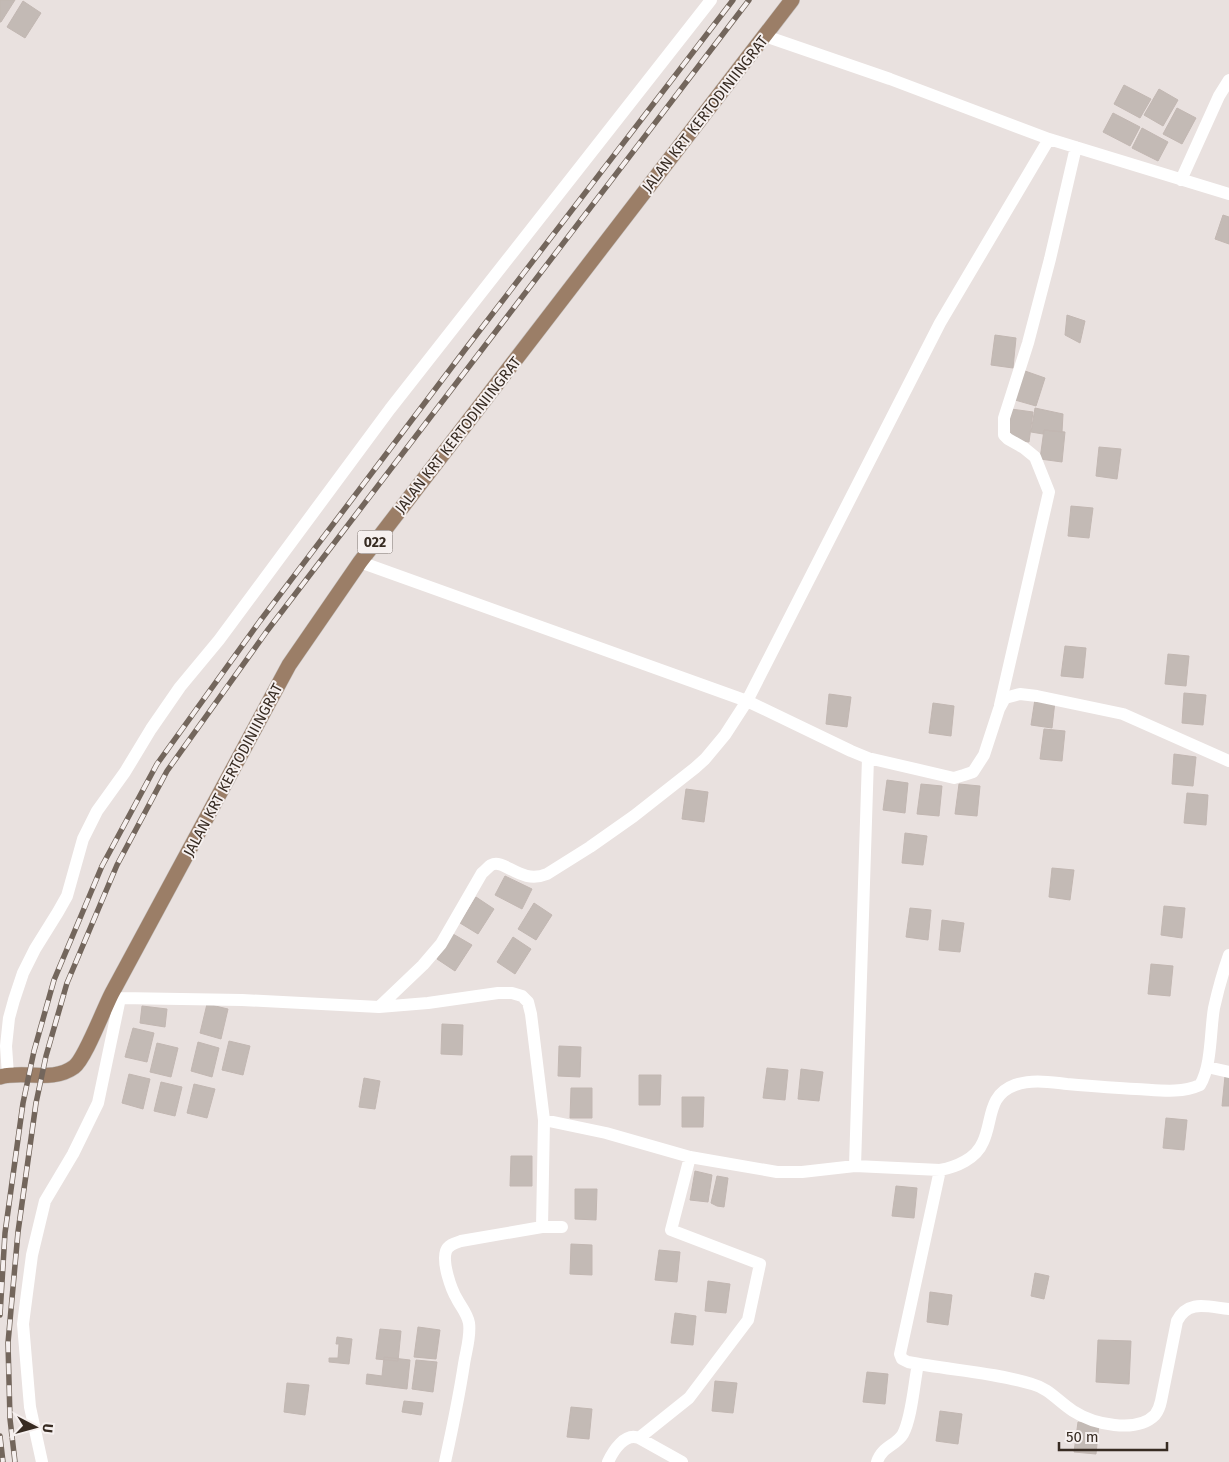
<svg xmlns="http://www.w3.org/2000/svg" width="1229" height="1462" font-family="'Fira Sans',sans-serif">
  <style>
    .building { fill: #c3bab5; stroke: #c2b7b2 }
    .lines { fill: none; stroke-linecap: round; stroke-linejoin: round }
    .primary-casing { stroke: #c3bfbd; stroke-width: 16 }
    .street { stroke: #fff; stroke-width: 12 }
    .primary { stroke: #9b7e67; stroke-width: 15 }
    .rail-casing { stroke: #73665c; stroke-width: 5.5 }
    .rail { stroke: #f6f0ef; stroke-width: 4; stroke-dasharray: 11; stroke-linecap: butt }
    .labels { text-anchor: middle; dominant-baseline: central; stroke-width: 4; stroke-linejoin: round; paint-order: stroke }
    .shield { fill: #f6f0ef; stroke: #706660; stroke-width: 1 }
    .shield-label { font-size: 14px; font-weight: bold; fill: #372b22 }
    .street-label { font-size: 15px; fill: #372b22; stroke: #f6f0ef }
  </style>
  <rect width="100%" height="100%" fill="#e9e1df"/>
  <path class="building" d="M0 0H15L1 22H0Z
    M23 1 41 13 25 38 7 27Z
    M1124 85 1151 99 1140 118 1114 104Z
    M1159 89 1178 100 1163 126 1144 115Z
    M1177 108 1196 118 1182 144 1163 134Z
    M1113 113 1140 127 1130 146 1103 132Z
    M1142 128 1168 142 1158 161 1132 148Z
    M1223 215 1229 217V244L1215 239Z
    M1067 315 1085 321 1080 343 1065 335Z
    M995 335 1016 338 1013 368 991 365Z
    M1025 371 1045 378 1036 406 1015 400Z
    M1035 408 1063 414 1062 432 1044 430 1043 434 1031 432Z
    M1011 409 1033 412 1029 442 1008 439Z
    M1044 430 1065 432 1062 462 1040 459Z
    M1099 447 1121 449 1117 479 1096 476Z
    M1071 506 1093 508 1089 538 1068 536Z
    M1065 646 1086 648 1083 678 1061 676Z
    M1168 654 1189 656 1186 686 1165 684Z
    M1184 693 1206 695 1203 725 1182 723Z
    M829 694 851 697 847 727 826 724Z
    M1035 699 1055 701 1052 728 1031 725Z
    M933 703 954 706 951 736 929 733Z
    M1044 729 1065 731 1062 761 1040 759Z
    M1174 754 1196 757 1193 786 1172 784Z
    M887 780 908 783 905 813 883 810Z
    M921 784 942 786 939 816 917 814Z
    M959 784 980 786 977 816 955 814Z
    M686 789 708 792 704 822 682 819Z
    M1187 793 1208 795 1206 825 1184 823Z
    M905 833 927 836 923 865 902 863Z
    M1052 868 1074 870 1070 900 1049 897Z
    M505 876 532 889 522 909 495 895Z
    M476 897 494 909 478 934 460 923Z
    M534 903 552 915 536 940 518 929Z
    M1164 906 1185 908 1182 938 1161 935Z
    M910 908 931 910 928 940 906 937Z
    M942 920 964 923 960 952 939 950Z
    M453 934 472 945 455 971 437 959Z
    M513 937 531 949 515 974 497 962Z
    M1151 964 1173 966 1170 996 1148 994Z
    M207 1004 228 1009 221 1039 200 1033Z
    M142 1006 167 1009 165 1027 140 1023Z
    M442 1024 463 1025 462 1055 441 1054Z
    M133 1028 154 1033 147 1062 125 1057Z
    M229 1041 250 1046 243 1075 222 1070Z
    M198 1042 219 1048 212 1077 191 1071Z
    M157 1043 178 1048 171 1077 150 1072Z
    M559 1046 581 1047 580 1077 558 1076Z
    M767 1068 788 1070 785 1100 763 1098Z
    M801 1069 823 1072 819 1101 798 1099Z
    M129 1074 150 1079 143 1109 122 1103Z
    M639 1075H661L660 1105H639Z
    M1225 1076H1229V1106H1222Z
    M364 1078 380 1081 375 1109 359 1107Z
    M161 1082 182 1087 175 1116 154 1111Z
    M194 1084 215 1089 207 1118 187 1113Z
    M571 1088H592V1118H570Z
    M682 1097H704L703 1127H682Z
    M1166 1118 1187 1120 1184 1150 1163 1148Z
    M511 1156H532V1186H510Z
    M695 1171 712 1175 708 1202 690 1200Z
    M717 1176 728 1178 724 1207 717 1206 711 1203Z
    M896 1186 917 1188 914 1218 892 1216Z
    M575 1189H597L596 1220 575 1219Z
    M571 1244 592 1245V1275L570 1274Z
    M659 1250 680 1252 677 1282 655 1280Z
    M1035 1273 1049 1276 1044 1299 1031 1296Z
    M708 1281 730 1284 726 1313 705 1311Z
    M930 1292 952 1295 948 1325 927 1322Z
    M675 1313 696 1316 693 1345 671 1343Z
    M418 1327 440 1330 436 1359 414 1357Z
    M380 1329 401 1331 398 1361 376 1359Z
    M337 1337 352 1339 349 1364 329 1362V1358H338L339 1344H336Z
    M1098 1340 1131 1341 1129 1384 1096 1382Z
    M384 1357 410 1360 407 1389 366 1384 367 1374 382 1376Z
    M416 1360 437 1362 433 1392 412 1389Z
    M867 1372 888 1374 885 1404 863 1402Z
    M715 1381 737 1383 733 1413 712 1411Z
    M287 1383 309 1385 305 1415 284 1412Z
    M404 1401 423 1403 421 1415 402 1412Z
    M571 1407 592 1409 589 1439 567 1437Z
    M940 1411 962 1414 958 1444 936 1441Z
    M1078 1422 1099 1424 1096 1454 1074 1452Z"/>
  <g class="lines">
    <g class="primary-casing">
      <path id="primary" d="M0 1077C24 1070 52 1083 74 1067 85 1059 104 1008 112 993 171 884 230 774 289 665L360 562 792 0"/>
    </g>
    <path class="street" d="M765 36 890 79 1049 139 1229 194
      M1181 180 1219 96 1229 80
      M360 562 747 701 851 751 868 758 954 778 964 775 973 772 984 755 999 709 1005 698 1020 694 1037 696 1123 714 1229 761
      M1000 705 1049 492 1035 457 1024 448 1008 439 1004 435V418L1028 343 1050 259 1076 147
      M111 996 120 998 242 1000 379 1007 428 1003 498 993H512L522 996 528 1002 531 1014 544 1120 542 1227 461 1241C455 1243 448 1245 446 1251 442 1263 451 1289 457 1299 461 1307 467 1313 469 1323 471 1336 466 1351 464 1364 459 1397 452 1430 445 1462
      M379 1007 423 965 441 944 482 873C485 871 488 867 491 865 505 858 520 885 547 874L590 847 634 816 695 768 705 759 725 735 747 701 940 323 1049 139
      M1207 1067 1229 1072
      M8 1075 6 1046 9 1018 14 1000 23 973 35 949 58 912 67 896 83 839 97 811 125 772 151 729 180 687 219 640 390 409 711 0
      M544 1120 606 1133 690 1157 777 1172H802L855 1166 940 1170C956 1167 976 1159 983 1142 993 1121 987 1095 1015 1085 1032 1079 1049 1082 1067 1084 1090 1086 1113 1088 1136 1089 1158 1090 1180 1094 1200 1085 1212 1065 1210 1031 1214 1008 1218 990 1223 972 1229 955
      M855 1166 868 758
      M940 1170 900 1354 902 1359 908 1362C948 1370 993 1372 1032 1384 1048 1388 1059 1402 1073 1411 1093 1424 1136 1434 1155 1415 1158 1411 1160 1406 1161 1401L1177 1321C1188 1299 1208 1307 1229 1309
      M542 1227H562
      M639 1438 682 1462
      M42 1462 30 1407 23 1324 32 1255 45 1201 73 1154 98 1103 120 998
      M608 1462C613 1451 625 1432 639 1438L689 1398 748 1320 760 1264 671 1230 690 1157
      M877 1462C882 1446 896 1446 903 1434 912 1417 914 1383 918 1364"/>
    <use href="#primary" class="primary"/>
    <g class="rail-casing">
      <path id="rail" d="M0 1315 5 1233 23 1103 34 1051 54 980 102 866 157 764 260 621 467 347 733 0
        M0 1436 3 1462
        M15 1462 10 1419 8 1343 18 1232 36 1103 46 1056 67 983 117 865 167 771 267 631 749 0"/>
    </g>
    <use href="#rail" class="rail"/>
  </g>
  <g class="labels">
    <rect class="shield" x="357.5" y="530.5" width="35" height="23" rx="4"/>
    <g class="shield-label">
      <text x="375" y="542">022</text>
    </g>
    <g class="street-label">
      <text transform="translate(705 114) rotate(-52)">JALAN KRT KERTODINIINGRAT</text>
      <text transform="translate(458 435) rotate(-52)">JALAN KRT KERTODINIINGRAT</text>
      <text transform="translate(233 770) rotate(-62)">JALAN KRT KERTODINIINGRAT</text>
    </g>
  </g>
  <g transform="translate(35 1427) rotate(96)" stroke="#f6f0ef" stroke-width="4" paint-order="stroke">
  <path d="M0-4L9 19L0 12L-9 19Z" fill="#372b22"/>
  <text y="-8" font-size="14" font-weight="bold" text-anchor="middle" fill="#372b22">U</text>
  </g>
  <path d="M1059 1442v8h108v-8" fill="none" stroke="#372b22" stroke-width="2.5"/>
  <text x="1066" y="1442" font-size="15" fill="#372b22" stroke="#f6f0ef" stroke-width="4" paint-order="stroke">50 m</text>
</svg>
